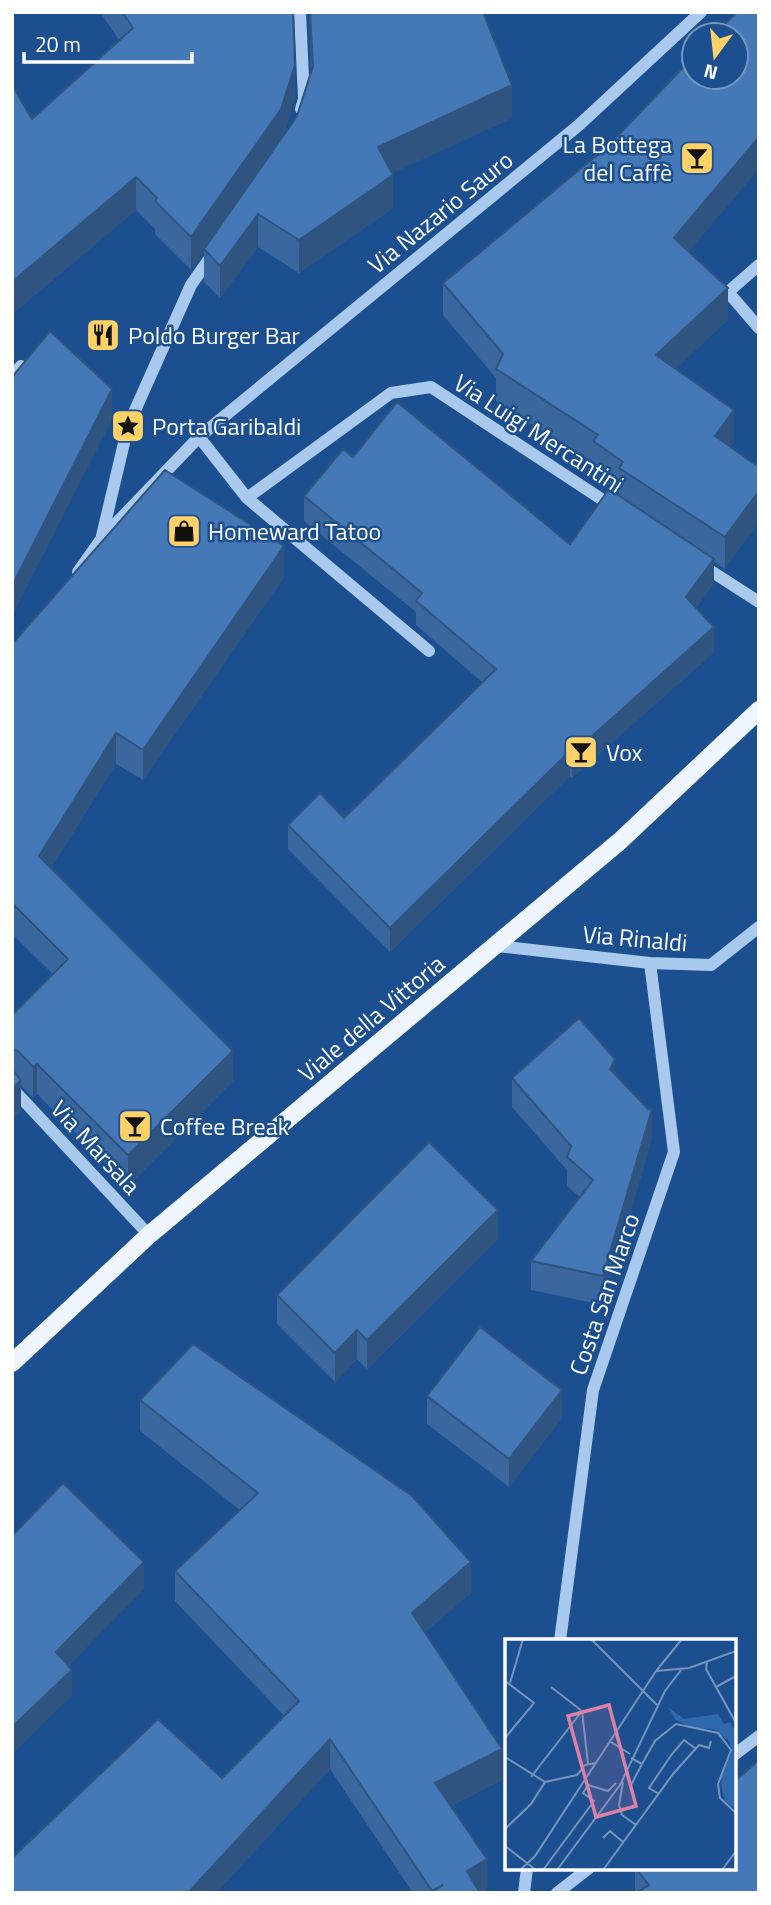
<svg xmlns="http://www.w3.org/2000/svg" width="771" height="1905" font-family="'Titillium Web',sans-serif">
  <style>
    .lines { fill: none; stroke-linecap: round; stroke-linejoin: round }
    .minor { stroke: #a9c9ee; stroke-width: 12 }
    .major { stroke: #f0f6ff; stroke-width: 18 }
    .wall { fill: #3a679d }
    .shaded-wall { fill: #305480 }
    .building { fill: #4478b7; stroke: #305480; stroke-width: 2 }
    .labels { text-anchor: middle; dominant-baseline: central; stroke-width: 5; stroke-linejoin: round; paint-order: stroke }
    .poi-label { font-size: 24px; fill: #fff; stroke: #1b4f8f; text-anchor: start }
    .street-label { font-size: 24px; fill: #fff; stroke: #1b4f8f }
    .inset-road { fill: none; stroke: #7695bc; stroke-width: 2 }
    .view { fill: #dd80a5; fill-opacity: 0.15; stroke: #dd80a5; stroke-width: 3.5 }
    .inset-edge { fill: none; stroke: #fff; stroke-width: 3.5 }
  </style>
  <rect width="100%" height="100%" fill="#1b4f8f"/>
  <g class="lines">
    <path class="minor" d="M300 12 304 99 301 109
      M759 265 728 292 759 328
      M12 376 21 366
      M199 437 247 498 429 651
      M247 498 391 393 431 387 615 508
      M102 536 128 426 191 285 212 255
      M700 564 759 602
      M78 572 102 538 199 437 579 125 701 12
      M496 946 650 963 711 965 759 927
      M12 1088 149 1235
      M560 1641 593 1390 674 1152 650 963
      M734 1755 759 1736
      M524 1893 527 1868
      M557 1893 589 1868"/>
    <path class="major" d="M12 1363 149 1235 620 841 759 710"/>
  </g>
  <path class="wall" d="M100 12H293L295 98 283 137 297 116 311 70 309 12H483L512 118 392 173 393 208 299 273 258 247 220 298 204 282V252L191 270 155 234V229L136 210 12 314V85L32 119 119 40Z
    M689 252 728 320 675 369 734 442 730 447 725 569 714 562V583L696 608 714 652 572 778 570 776 390 952 288 849V825L344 818 482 682 416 625V612L304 521V496L353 457 570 544 619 496V491L593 472V464L496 401V378L443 315V283Z
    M284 577 143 780 116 764 51 868 233 1081 128 1186 37 1094 33 1098 21 1085V1111L12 1120V1015L53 974 12 934V644Z
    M615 1074 652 1138 603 1305 531 1290V1261L580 1197 567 1186V1170L512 1107V1078Z
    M498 1239 367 1369 357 1359 335 1382 277 1324V1295Z
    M427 1396 562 1418 509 1487 427 1424Z
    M140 1400 471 1593 425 1632 502 1780 451 1806 487 1890 482 1893H413L330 1769 216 1893H12L222 1778 284 1716 175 1601V1571L240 1510 140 1431Z
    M635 1868 759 1893H635Z"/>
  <path class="shaded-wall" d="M295 65V98L281 142 204 249V252L191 270V237Z
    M512 85V118L378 180V147Z
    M759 137V169L674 269V238Z
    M393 175V208L299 273V240Z
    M136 177V210L12 314V282Z
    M258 214V247L220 298V266Z
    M728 288V320L656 387V355Z
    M112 389V420L12 616V586Z
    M734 410V442L715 468V436Z
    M759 491V522L725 569V537Z
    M284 546V577L143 780V750Z
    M714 559V583L686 622V597Z
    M714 627V652L572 778V754Z
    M116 733V764L39 887V856Z
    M570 751V776L390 952V928Z
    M233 1051V1081L128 1186V1155Z
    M615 1059V1088L610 1069Z
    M37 1064V1094L33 1098V1067Z
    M21 1080V1111L12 1120V1089Z
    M652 1109V1138L603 1305V1276Z
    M498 1210V1239L367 1369V1340Z
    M357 1330V1359L335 1382V1353Z
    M562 1390V1418L509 1487V1459Z
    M144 1562V1589L56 1679V1652Z
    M471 1562V1593L412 1643V1613Z
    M72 1670V1696L12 1754V1727Z
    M330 1739V1769L216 1893H188Z
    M502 1749V1780L435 1814V1783Z
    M487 1859V1890L482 1893H467V1871Z"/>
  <path class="building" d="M122 12H293L295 65 281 109 191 237 155 201 157 198 136 177 12 282V85L32 119 133 28Z
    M310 12H483L512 85 378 147 393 175 299 240 258 214 220 266 204 249 297 116 313 66Z
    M737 12H759V137L674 238 728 288 656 355 734 410 715 436 759 467V491L725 537 619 468 623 462 593 441 598 435 496 369 503 354 443 283 608 146 694 56V77H736V35H714Z
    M50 331 112 389 12 586V377Z
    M397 402 570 544 609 489 714 559 686 597 714 627 572 754 570 751 390 928 288 825 320 793 344 818 496 669 416 601 422 593 304 496 343 449 353 457Z
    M165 470 284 546 143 750 116 733 39 856 233 1051 128 1155 37 1064 33 1067 18 1051 12 1049V1015L68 959 12 903V644Z
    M579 1018 615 1059 610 1069 648 1109H652L603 1276 531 1261 593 1180 567 1157 571 1146 512 1078Z
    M12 1070 21 1080 12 1089Z
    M429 1142 498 1210 367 1340 357 1330 335 1353 277 1295Z
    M480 1327 562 1390 509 1459 427 1396Z
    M193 1344 412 1496 471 1562 412 1613 502 1749 435 1783 487 1859 467 1871 480 1893H430L443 1885 432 1891 330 1739 188 1893H12V1858L158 1719 222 1778 299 1701 175 1571 258 1493 140 1400Z
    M63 1483 144 1562 56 1652 72 1670 12 1727V1536Z
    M759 1760V1893H636L649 1885 635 1868H734V1782Z"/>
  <defs>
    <g id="bar-square" transform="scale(1.75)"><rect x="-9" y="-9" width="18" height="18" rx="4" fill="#ffd166" stroke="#1b4f8f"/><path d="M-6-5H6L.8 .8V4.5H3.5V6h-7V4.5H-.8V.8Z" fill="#111"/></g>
    <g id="restaurant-square" transform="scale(1.75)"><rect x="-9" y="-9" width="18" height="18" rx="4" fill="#ffd166" stroke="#1b4f8f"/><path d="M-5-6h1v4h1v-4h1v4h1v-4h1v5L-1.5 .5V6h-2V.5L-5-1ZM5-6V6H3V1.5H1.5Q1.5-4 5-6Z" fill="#111"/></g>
    <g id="sight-square" transform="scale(1.75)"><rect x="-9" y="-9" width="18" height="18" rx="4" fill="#ffd166" stroke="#1b4f8f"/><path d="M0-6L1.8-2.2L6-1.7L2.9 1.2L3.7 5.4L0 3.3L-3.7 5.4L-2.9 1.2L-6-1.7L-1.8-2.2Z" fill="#111"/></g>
    <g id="shop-square" transform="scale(1.75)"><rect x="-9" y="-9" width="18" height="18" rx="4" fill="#ffd166" stroke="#1b4f8f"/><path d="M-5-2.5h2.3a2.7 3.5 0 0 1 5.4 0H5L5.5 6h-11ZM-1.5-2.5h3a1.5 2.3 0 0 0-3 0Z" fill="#111"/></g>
  </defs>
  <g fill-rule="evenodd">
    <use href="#bar-square" x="697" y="158"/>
    <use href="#restaurant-square" x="103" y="335"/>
    <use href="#sight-square" x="128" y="426"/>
    <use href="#shop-square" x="184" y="531"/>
    <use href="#bar-square" x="581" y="752"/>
    <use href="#bar-square" x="135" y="1126"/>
  </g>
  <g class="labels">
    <g class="poi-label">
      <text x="672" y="144" text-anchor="end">La Bottega<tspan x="672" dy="28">del Caffè</tspan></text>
      <text x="128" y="335">Poldo Burger Bar</text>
      <text x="152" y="426">Porta Garibaldi</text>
      <text x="208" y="531">Homeward Tatoo</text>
      <text x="606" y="752">Vox</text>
      <text x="160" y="1126">Coffee Break</text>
    </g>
    <g class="street-label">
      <text transform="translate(440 212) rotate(-39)">Via Nazario Sauro</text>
      <text transform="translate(539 433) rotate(33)">Via Luigi Mercantini</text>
      <text transform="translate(635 938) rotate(5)">Via Rinaldi</text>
      <text transform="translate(371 1018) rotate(-40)">Viale della Vittoria</text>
      <text transform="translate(96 1147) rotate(47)">Via Marsala</text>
      <text transform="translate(604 1294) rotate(-71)">Costa San Marco</text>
    </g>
  </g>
  <g transform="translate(505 1639)">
    <rect width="231" height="231" fill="#1b4f8f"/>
    <path d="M163 68 179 80 213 75 219 85 225 83 231 93V171L220 162 217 152 216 139 227 112 224 102 208 90 188 89 171 81Z" fill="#2e69ad"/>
    <path class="inset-road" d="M86 0 152 66M202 23 201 30 231 84M151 32 184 29 231 12M0 42 29 64 0 99M5 44 18 0M46 48 77 72 83 125M211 48 231 37M106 103 125 115M0 118 40 143M137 125 150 102 171 85 213 94 226 111 213 145 215 159 231 174M26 138 77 72M118 143 114 166 117 176 131 186M125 148 137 125 126 119M154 155 144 149 167 115 179 101 191 110M0 190 26 165 40 143 72 136 80 126 91 124M98 199 105 192 118 203M0 207 31 231M15 231 30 217 151 32 177 0M38 231 89 162 78 154 83 146 103 152 111 144M52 231 115 146 160 52 176 31M98 231 168 135 194 106 204 109 206 102M217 231 231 212"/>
    <path class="view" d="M104 66 131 167 91 178 63 77Z"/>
    <rect width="231" height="231" class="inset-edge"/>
  </g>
  <rect width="771" height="1905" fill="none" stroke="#ffffff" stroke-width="28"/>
  <g transform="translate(715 56) rotate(195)"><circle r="33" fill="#1b4f8f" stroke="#7695bc" stroke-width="2"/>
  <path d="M0-5L12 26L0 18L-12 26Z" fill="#ffd166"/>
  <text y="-10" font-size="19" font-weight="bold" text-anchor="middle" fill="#ffffff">N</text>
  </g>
  <path d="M24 52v10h168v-10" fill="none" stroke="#ffffff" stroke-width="3.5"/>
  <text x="35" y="52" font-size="21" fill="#ffffff" stroke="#1b4f8f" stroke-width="5" paint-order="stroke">20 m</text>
</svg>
